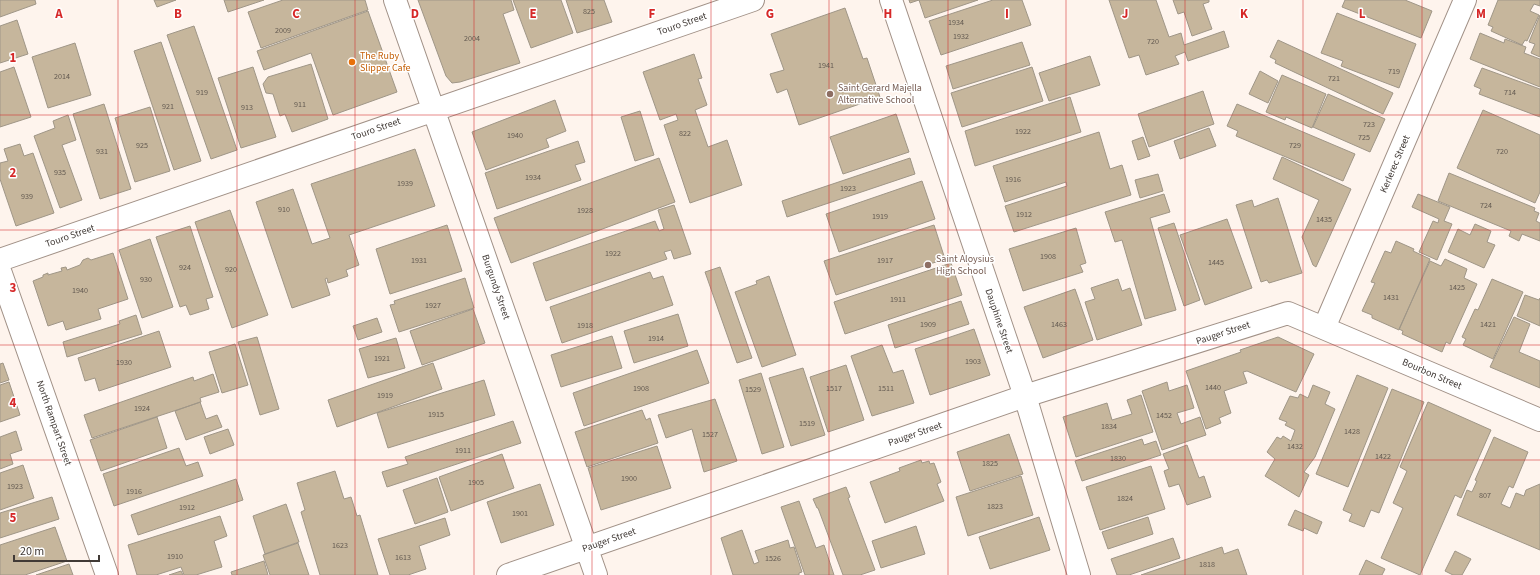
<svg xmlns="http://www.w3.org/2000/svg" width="1540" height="575" font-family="'Source Sans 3',sans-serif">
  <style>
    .building { fill: #c6b69c; stroke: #9f9687 }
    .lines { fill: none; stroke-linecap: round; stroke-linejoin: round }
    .minor-casing { stroke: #a19187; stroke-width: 24 }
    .minor { stroke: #fff; stroke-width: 22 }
    .grid { fill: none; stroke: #d62828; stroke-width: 1; stroke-opacity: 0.55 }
    .food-dot { fill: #e8710a; stroke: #fff; stroke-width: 1.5 }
    .education-dot { fill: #8d6e63; stroke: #fff; stroke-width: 1.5 }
    .labels { text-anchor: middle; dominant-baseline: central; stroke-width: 3; stroke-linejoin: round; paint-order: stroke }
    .number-label { font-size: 8px; fill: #625950 }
    .street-label { font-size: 10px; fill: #413a36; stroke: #fff }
    .food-label { font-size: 10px; fill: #c56008; stroke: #fff; text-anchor: start }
    .education-label { font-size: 10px; fill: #785e54; stroke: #fff; text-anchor: start }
    .grid-label { font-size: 13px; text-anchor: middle; font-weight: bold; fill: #d62828; stroke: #fff; stroke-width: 3; stroke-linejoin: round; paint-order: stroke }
  </style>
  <rect width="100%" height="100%" fill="#fef4ed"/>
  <path class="building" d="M0 0H35L36 4 0 17Z
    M154 0H176L157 7Z
    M224 0H264L228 12Z
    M283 0H365L368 10 261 48 248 12Z
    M418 0H511L514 10 503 14 520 63 460 82 452 83 446 76Z
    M513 0H561L573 33 531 48Z
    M566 0H604L612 22 577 33Z
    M909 0H978L925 18 919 0 910 3Z
    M993 0H1022L1031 25 941 55 929 21Z
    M1109 0H1156L1169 37 1181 33 1184 45 1224 31 1229 47 1188 61 1185 52 1175 56 1179 64 1146 75 1139 55 1129 58Z
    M1173 0H1209V2L1203 4 1212 29 1192 36 1184 12 1178 14Z
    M1345 0H1405L1432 11 1421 38 1342 7Z
    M1498 0H1540V6L1534 4 1530 11 1539 15 1527 41 1525 40 1522 45 1491 31 1493 27 1488 25Z
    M845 8 863 59 867 58 880 97 799 125 787 89 777 93 770 74 784 70 771 34Z
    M368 11 397 92 333 115 311 53 264 70 257 51Z
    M1337 13 1416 44 1399 88 1341 66 1343 61 1321 53Z
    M1540 15V57L1531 53 1535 44 1529 42Z
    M17 20 28 54 0 63V26Z
    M194 26 237 150 211 159 167 35Z
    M1480 33 1504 43 1505 39 1526 47 1524 53 1540 59V87L1470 59Z
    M1278 40 1393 93 1383 114 1275 63 1276 60 1270 57Z
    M161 42 201 161 174 170 134 51Z
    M1022 42 1030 65 953 89 946 66Z
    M75 43 91 95 48 108 32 57Z
    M694 54 702 78 698 79 707 105 695 110 708 147 727 140 742 185 690 203 664 125 678 120 676 114 660 120 643 72Z
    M1090 56 1100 85 1049 101 1039 73Z
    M311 64 328 119 292 132 285 114 280 116 273 94 266 93 263 84 268 77Z
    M14 67 31 117 0 127V72Z
    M253 67 276 137 241 148 218 78Z
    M1032 67 1043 101 962 127 951 93Z
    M1482 68 1540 89V117L1479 94 1481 89 1474 86Z
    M1260 71 1278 81 1268 103 1249 94Z
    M1282 75 1326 94 1312 128 1286 117 1285 120 1266 112Z
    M1203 91 1214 124 1149 147 1138 114Z
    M1328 94 1385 119 1370 152 1313 127Z
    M1070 97 1081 132 975 166 965 131Z
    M555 100 566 131 546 139 549 147 486 170 472 132Z
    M104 104 131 189 100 199 73 114Z
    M1237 104 1355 154 1343 181 1236 136 1238 131 1227 126Z
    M150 107 170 171 135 182 115 118Z
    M1483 110 1540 135V192L1535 203 1457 168Z
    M640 111 654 155 635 161 621 117Z
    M896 114 909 152 843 174 830 137Z
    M68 115 76 140 62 145 82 200 60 208 34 136 55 128 53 121Z
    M1209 128 1216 146 1180 159 1174 141Z
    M1099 132 1110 169 1122 165 1131 195 1014 232 1005 206 1067 186 1066 182 1005 202 993 166Z
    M1143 137 1150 156 1138 160 1132 141Z
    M578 141 585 162 575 165 581 180 497 209 485 173Z
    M20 144 24 156 33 153 54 213 16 226 0 179V163L8 161 4 149Z
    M415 149 435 206 349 235 359 265 346 270 348 276 328 283 327 278 325 279 330 295 292 308 256 202 293 189 312 244 330 238 311 184Z
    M1282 157 1351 189 1316 267 1313 265 1302 237 1319 200 1273 179Z
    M659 158 675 202 511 263 494 218Z
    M910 158 915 174 787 217 782 201Z
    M1449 173 1535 208 1534 211 1539 213 1536 221 1540 223V241L1522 234 1519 241 1509 236 1511 231 1438 201Z
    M1158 174 1163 191 1140 198 1135 180Z
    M922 181 935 219 839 252 826 214Z
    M1164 194 1170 212 1150 218 1176 310 1145 319 1122 240 1115 242 1105 212Z
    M1418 194 1450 207 1444 221 1452 224 1437 260 1419 252 1433 221 1438 223 1439 219 1412 207Z
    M1278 198 1302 273 1269 283 1267 280 1261 282 1236 205 1252 200 1254 207Z
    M674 205 691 254 674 259 671 250 664 252 667 259 546 301 533 263 655 221 659 231 664 229 658 210Z
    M230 210 268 315 232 328 195 222Z
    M1227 219 1252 288 1205 305 1180 235Z
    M1174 223 1200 300 1184 306 1158 228Z
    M1475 224 1491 231 1487 242 1495 245 1484 268 1448 252 1458 229 1470 235Z
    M447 225 462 271 390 294 376 249Z
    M934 225 945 259 836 295 824 261Z
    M190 226 213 297 206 299 209 309 190 315 186 305 180 307 156 237Z
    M1076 228 1086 263 1080 265 1083 272 1023 291 1009 249Z
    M150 239 173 307 142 318 119 250Z
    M1396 241 1414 249 1413 251 1430 259 1399 330 1372 318V315L1362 311 1375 283 1371 282 1385 251 1391 253Z
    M113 253 128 299 98 309 101 319 66 330 63 321 48 326 33 281 43 277V275L48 273V275L62 271 61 268 66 267 67 270 80 265 83 260 88 258 91 260Z
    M1445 259 1467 269 1464 278 1477 284 1450 344 1446 342 1442 352 1402 334 1403 331 1399 329 1430 261 1441 266Z
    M951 263 962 295 845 334 834 302Z
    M720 267 752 358 737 363 705 272Z
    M650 272 653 279 663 276 673 305 562 343 550 307Z
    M769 276 796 355 762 367 735 292 757 284 756 281Z
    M465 278 474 308 399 332 390 305 395 304 394 301Z
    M1118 279 1122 291 1130 288 1142 325 1097 340 1085 302 1095 299 1091 288Z
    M1492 279 1523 292 1493 359 1463 345 1466 339 1462 337 1475 309 1478 310Z
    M1075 289 1093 340 1043 358 1024 307Z
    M1525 295 1539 300 1540 298V326L1517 316Z
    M961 301 969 324 895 348 888 325Z
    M473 309 485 343 422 365 410 331Z
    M678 314 688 346 634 363 624 331Z
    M136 315 142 334 67 357 63 342 120 324 119 321Z
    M1514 317 1530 324 1519 352 1540 361V388L1490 367Z
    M377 318 382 332 358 340 353 326Z
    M974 329 990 375 930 395 915 349Z
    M159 331 171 367 99 391 95 378 85 381 78 358Z
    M612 336 622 368 561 387 551 355Z
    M257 337 279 409 260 415 238 342Z
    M1278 337 1314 354 1296 392 1247 371 1243 372 1247 383 1224 391 1231 413 1219 418 1221 423 1206 429 1186 371 1241 352 1240 350Z
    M396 338 405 368 368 378 359 349Z
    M235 344 248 385 222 393 209 352Z
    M882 345 893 373 903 370 914 403 872 416 851 356Z
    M697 350 709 383 584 426 573 393Z
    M3 363 9 380 0 383V364Z
    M433 363 442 389 337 427 328 400Z
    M846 365 864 420 828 432 810 377Z
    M803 368 825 435 791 446 769 378Z
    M761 373 784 447 762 454 739 380Z
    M213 374 219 392 200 398 201 402 92 438 84 415 193 377 194 381Z
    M1357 375 1388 388 1348 487 1316 474Z
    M484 380 495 415 388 448 377 413Z
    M9 382 20 415 0 422V385Z
    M1167 382 1169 391 1187 385 1194 408 1177 413 1181 424 1200 417 1206 435 1162 450 1142 391Z
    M1313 385 1330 392 1325 404 1335 409 1315 457 1304 472 1309 475 1299 497 1265 476 1275 459 1267 452 1277 437 1281 439 1283 436 1291 441 1295 430 1285 425 1287 422 1279 419 1290 396 1298 398 1300 394 1308 398Z
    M1392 389 1424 402 1379 513 1371 510 1364 527 1349 521 1352 514 1343 510Z
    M1141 395 1153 432 1076 457 1063 417 1107 403 1112 420 1132 414 1127 400Z
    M715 399 737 461 704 472 692 429 666 438 658 415Z
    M200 402 206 419 217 415 222 427 186 440 175 411Z
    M1428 402 1491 430 1461 498 1455 495 1420 575 1381 558 1403 508 1393 503 1407 471 1400 467Z
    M642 410 646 420 650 418 658 443 587 467 575 432Z
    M157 417 167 448 101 471 90 440Z
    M513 421 521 443 387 487 382 472 408 464 405 457Z
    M228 429 234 445 210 454 204 437Z
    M16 431 22 450 10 454 13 464 0 469V437Z
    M1009 434 1023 474 970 491 957 452Z
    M1494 437 1528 452 1513 488 1509 486 1501 504 1510 508 1516 493 1524 496 1526 490 1540 484V550L1457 515 1467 490 1472 492 1477 481 1475 480Z
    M1142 439 1144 445 1156 441 1161 455 1082 481 1075 461Z
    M1187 445 1199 478 1204 476 1211 497 1187 505 1179 484 1169 487 1164 471 1169 469 1163 454Z
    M657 446 671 488 601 510 588 468Z
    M179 448 186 466 198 462 203 476 114 506 103 474Z
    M502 454 514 488 451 511 439 477Z
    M921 460 922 463 929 461 930 464 934 463 941 482 937 484 944 501 885 523 870 482 900 471 899 468Z
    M23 465 34 498 0 510V473Z
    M1151 466 1165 509 1100 530 1086 487Z
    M335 471 344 499 351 497 357 516 360 515 378 575H320L301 512 305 510 297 483Z
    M1021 476 1033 515 968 536 956 497Z
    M437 478 448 512 415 524 403 490Z
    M236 479 243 500 138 535 131 515Z
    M540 484 554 525 501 543 487 502Z
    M846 487 850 497 848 498 875 570 860 575H843L818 508H817L813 499Z
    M52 497 59 519 0 538V513Z
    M799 501 816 548 824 545 834 575H805L781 507Z
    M286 504 299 542 265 554 253 516Z
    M1295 510 1322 522 1317 534 1304 528 1303 531 1288 525Z
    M220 516 227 536 214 541 222 567 196 575H184L181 567 156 575H137L128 545Z
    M1039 517 1050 550 990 569 979 537Z
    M1148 517 1153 534 1108 549 1102 532Z
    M445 518 450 535 419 546 426 569 408 575H390L378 539Z
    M916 526 925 554 881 568 872 541Z
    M55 527 67 561 25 575H0V545Z
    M742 530 754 564 759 562 755 551 788 540 790 548 794 547 802 572 799 573V575H733L721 538Z
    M1173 538 1180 558 1129 575H1117L1111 559Z
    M298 543 309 575H270L263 555Z
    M1222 547 1224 554 1238 549 1247 575H1141Z
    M1455 551 1471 559 1462 575H1453L1445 571Z
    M1366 560 1385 569 1382 575H1359Z
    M264 561 268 575H232L231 572Z
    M69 564 73 575H36Z
    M181 571 183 575H169Z"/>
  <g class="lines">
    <g class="minor-casing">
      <path id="minor" d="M395 0 596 575
        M891 0 1025 396 1079 575
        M0 260 753 0
        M0 271 107 575
        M1324 328 1465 0
        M508 575 1025 396 1288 313 1540 420"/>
    </g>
    <use href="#minor" class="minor"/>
  </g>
  <path class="grid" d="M118 0V575M237 0V575M355 0V575M474 0V575M592 0V575M711 0V575M829 0V575M948 0V575M1066 0V575M1185 0V575M1303 0V575M1422 0V575M0 115H1540M0 230H1540M0 345H1540M0 460H1540"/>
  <circle class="food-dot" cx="352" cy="62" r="4"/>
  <g class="education-dot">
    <circle cx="830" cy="94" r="4"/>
    <circle cx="928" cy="265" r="4"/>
  </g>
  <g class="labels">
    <g class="number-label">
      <text x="589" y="11">825</text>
      <text x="956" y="22">1934</text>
      <text x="283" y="30">2009</text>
      <text x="961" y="36">1932</text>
      <text x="472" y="38">2004</text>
      <text x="1153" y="41">720</text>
      <text x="826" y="65">1941</text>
      <text x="1394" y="71">719</text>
      <text x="62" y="76">2014</text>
      <text x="1334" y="78">721</text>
      <text x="202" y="92">919</text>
      <text x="1510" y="92">714</text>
      <text x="300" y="104">911</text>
      <text x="168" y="106">921</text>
      <text x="247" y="107">913</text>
      <text x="1369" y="124">723</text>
      <text x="1023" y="131">1922</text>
      <text x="685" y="133">822</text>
      <text x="515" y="135">1940</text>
      <text x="1364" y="137">725</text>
      <text x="142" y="145">925</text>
      <text x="1295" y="145">729</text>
      <text x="102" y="151">931</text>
      <text x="1502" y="151">720</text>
      <text x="60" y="172">935</text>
      <text x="533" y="177">1934</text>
      <text x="1013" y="179">1916</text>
      <text x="405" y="183">1939</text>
      <text x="848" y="188">1923</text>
      <text x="27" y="196">939</text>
      <text x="1486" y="205">724</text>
      <text x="284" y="209">910</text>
      <text x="585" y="210">1928</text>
      <text x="1024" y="214">1912</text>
      <text x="880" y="216">1919</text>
      <text x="1324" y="219">1435</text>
      <text x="613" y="253">1922</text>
      <text x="1048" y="256">1908</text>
      <text x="419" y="260">1931</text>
      <text x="885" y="260">1917</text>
      <text x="1216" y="262">1445</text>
      <text x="185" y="267">924</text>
      <text x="231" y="269">920</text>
      <text x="146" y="279">930</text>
      <text x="1457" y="287">1425</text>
      <text x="80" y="290">1940</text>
      <text x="1391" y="297">1431</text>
      <text x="898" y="299">1911</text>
      <text x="433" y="305">1927</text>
      <text x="928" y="324">1909</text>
      <text x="1059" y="324">1463</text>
      <text x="1488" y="324">1421</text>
      <text x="585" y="325">1918</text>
      <text x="656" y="338">1914</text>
      <text x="382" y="358">1921</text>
      <text x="973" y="361">1903</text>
      <text x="124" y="362">1930</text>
      <text x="1213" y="387">1440</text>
      <text x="641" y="388">1908</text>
      <text x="834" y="388">1517</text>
      <text x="886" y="388">1511</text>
      <text x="753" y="389">1529</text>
      <text x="385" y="395">1919</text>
      <text x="142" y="408">1924</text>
      <text x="436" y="414">1915</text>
      <text x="1164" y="415">1452</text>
      <text x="807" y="423">1519</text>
      <text x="1109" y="426">1834</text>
      <text x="1352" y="431">1428</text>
      <text x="710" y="434">1527</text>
      <text x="1295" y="446">1432</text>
      <text x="463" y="450">1911</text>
      <text x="1383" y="456">1422</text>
      <text x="1118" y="458">1830</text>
      <text x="990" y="463">1825</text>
      <text x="629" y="478">1900</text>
      <text x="476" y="482">1905</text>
      <text x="15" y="486">1923</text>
      <text x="134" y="491">1916</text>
      <text x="1485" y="495">807</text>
      <text x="1125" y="498">1824</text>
      <text x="995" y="506">1823</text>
      <text x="187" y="507">1912</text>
      <text x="520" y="513">1901</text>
      <text x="340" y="545">1623</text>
      <text x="175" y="556">1910</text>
      <text x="403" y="557">1613</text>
      <text x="773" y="558">1526</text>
      <text x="1207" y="564">1818</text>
    </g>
    <g class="street-label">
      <text transform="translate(682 24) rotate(-19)">Touro Street</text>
      <text transform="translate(376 129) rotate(-19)">Touro Street</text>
      <text transform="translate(1395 164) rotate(-67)">Kerlerec Street</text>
      <text transform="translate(70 236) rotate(-19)">Touro Street</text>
      <text transform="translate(496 287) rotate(71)">Burgundy Street</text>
      <text transform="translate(999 321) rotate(71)">Dauphine Street</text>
      <text transform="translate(1223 333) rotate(-18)">Pauger Street</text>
      <text transform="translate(1432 374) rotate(23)">Bourbon Street</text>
      <text transform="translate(54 423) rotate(71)">North Rampart Street</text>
      <text transform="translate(915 434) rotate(-19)">Pauger Street</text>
      <text transform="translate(609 540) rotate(-19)">Pauger Street</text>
    </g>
    <g class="food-label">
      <text x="360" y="56">The Ruby<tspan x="360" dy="12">Slipper Cafe</tspan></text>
    </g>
    <g class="education-label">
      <text x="838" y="88">Saint Gerard Majella<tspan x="838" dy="12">Alternative School</tspan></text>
      <text x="936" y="259">Saint Aloysius<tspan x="936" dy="12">High School</tspan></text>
    </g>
  </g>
  <g class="grid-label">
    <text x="59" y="18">A</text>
    <text x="178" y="18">B</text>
    <text x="296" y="18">C</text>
    <text x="415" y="18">D</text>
    <text x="533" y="18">E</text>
    <text x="652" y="18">F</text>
    <text x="770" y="18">G</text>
    <text x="888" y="18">H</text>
    <text x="1007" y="18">I</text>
    <text x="1125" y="18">J</text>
    <text x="1244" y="18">K</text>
    <text x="1362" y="18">L</text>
    <text x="1481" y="18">M</text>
    <text x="13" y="62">1</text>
    <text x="13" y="177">2</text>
    <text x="13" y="292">3</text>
    <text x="13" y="407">4</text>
    <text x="13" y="522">5</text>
  </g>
  <path d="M14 555v6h85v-6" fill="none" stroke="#413a36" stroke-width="2"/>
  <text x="20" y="555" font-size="12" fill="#413a36" stroke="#ffffff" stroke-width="3" paint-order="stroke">20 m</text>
</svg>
